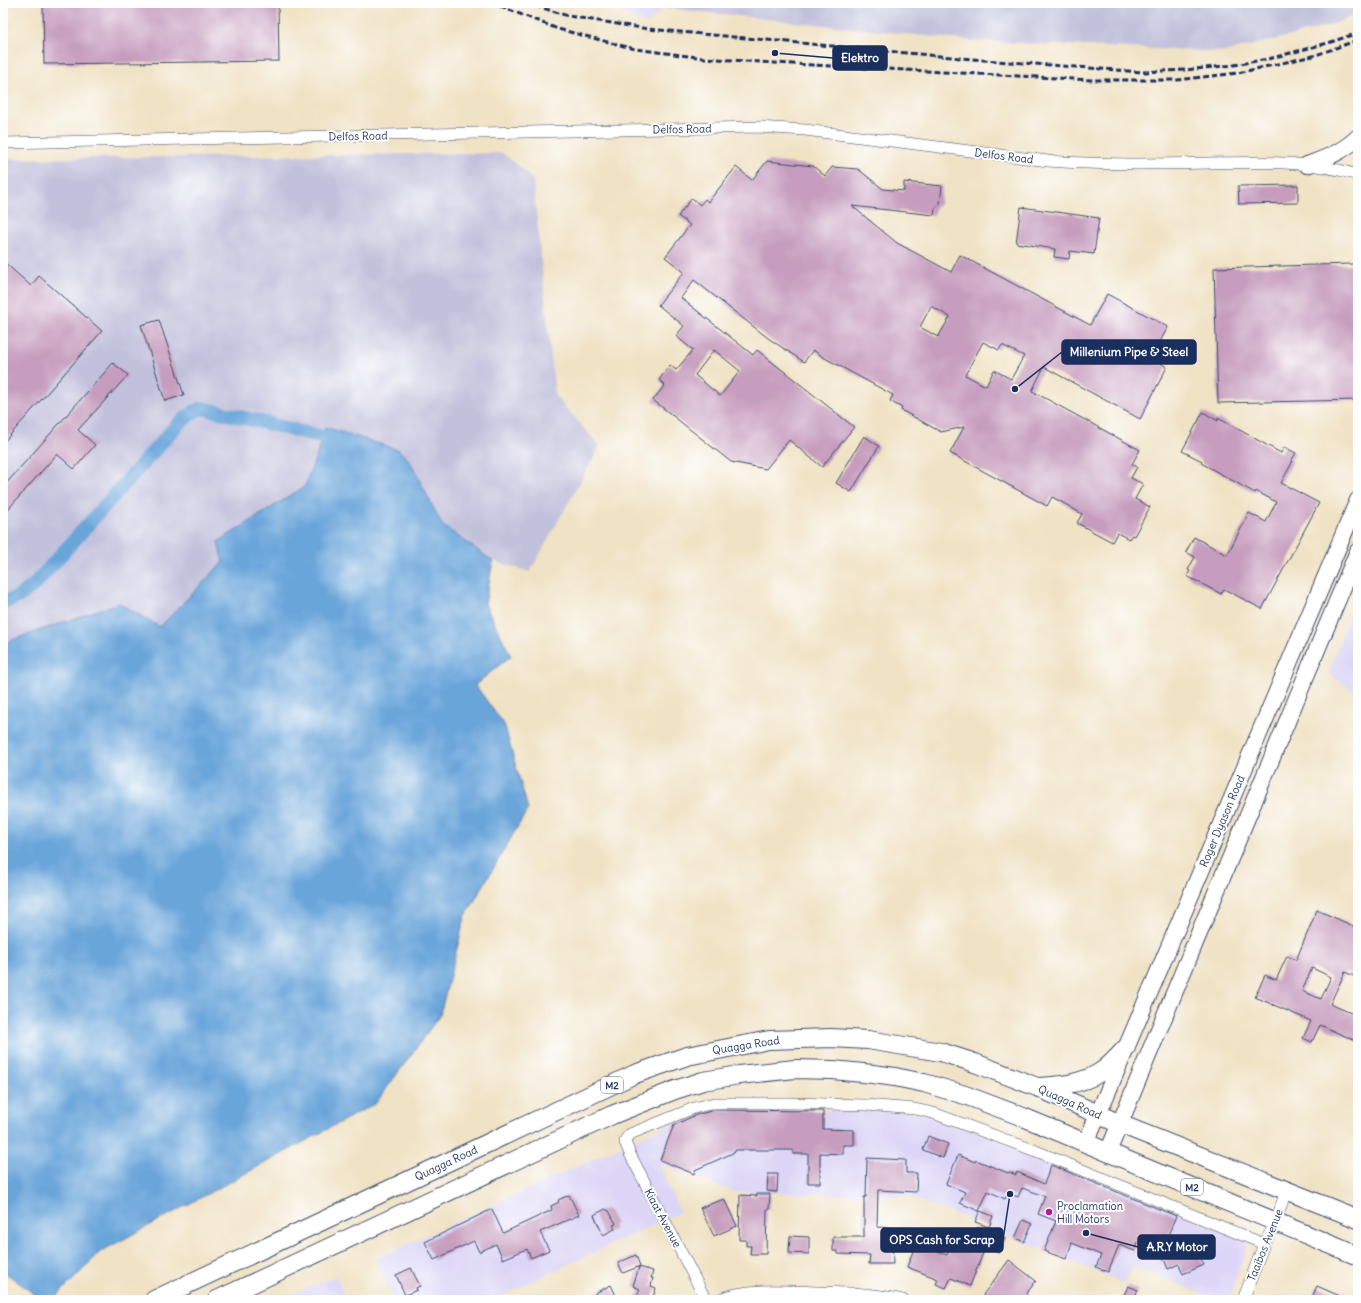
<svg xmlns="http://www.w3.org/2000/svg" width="1361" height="1303" font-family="Delius,sans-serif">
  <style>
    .built { fill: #dcd5f6 }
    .industrial { fill: #c2c1dc }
    .water { fill: #6ba5da; stroke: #436a9c }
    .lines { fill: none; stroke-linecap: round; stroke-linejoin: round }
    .canal { stroke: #6ba5da; stroke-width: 14 }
    .building { fill: #c69dbe; fill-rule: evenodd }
    .street-casing { stroke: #3b4a6d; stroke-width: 12 }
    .secondary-casing { stroke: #3b4a6d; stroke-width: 18 }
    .primary-casing { stroke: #3b4a6d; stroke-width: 20 }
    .street { stroke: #fff; stroke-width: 11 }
    .secondary { stroke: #fff; stroke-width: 16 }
    .primary { stroke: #fff; stroke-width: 18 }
    .rail { stroke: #1b2f5e; stroke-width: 3; stroke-dasharray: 6 3; stroke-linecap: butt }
    .poi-dot { fill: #b5179e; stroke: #fff; stroke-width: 1.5 }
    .labels { text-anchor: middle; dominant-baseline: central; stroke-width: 4; stroke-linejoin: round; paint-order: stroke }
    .shield { fill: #fff; stroke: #5f6d8e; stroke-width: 1 }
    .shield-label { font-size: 10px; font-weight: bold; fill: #1b2f5e }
    .street-label { font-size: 11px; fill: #1b2f5e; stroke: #fff }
    .poi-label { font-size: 11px; fill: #1b2f5e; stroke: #fff; text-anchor: start }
    .leader { fill: none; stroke: #1b2f5e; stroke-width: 1.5 }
    .callout-dot { fill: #1b2f5e; stroke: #fff; stroke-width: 1.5 }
    .callout { fill: #1b2f5e; stroke: #1b2f5e; stroke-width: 1.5 }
    .callout-label { font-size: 12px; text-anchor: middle; font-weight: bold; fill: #fff }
  </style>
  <rect width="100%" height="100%" fill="#fff"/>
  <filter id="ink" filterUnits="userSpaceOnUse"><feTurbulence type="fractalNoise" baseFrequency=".025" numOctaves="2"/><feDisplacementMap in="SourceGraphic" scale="8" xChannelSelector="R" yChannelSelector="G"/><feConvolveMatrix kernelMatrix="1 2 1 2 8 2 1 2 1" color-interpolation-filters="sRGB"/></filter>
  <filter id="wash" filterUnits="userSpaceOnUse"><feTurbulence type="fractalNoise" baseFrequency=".012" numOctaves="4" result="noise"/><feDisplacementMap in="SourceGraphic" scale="16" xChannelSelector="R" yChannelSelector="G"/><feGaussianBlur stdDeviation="0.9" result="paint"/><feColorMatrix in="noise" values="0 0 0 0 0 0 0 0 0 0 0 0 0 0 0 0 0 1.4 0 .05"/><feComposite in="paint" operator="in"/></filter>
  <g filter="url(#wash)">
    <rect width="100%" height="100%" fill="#f0e2c5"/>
    <path class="built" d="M600 3H667L648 24Z
      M1358 593V694L1328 673Z
      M707 1107 929 1113 1249 1241 1228 1300H1217L1134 1266 1124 1283 975 1222 907 1196 736 1192 658 1163 680 1212 493 1300H394L375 1259Z
      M336 1276 347 1300H279Z"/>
    <path class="industrial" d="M650 3H1358V14L1326 27 1225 52 972 41 647 6Z
      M502 153 523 169 533 181 555 396 600 446 530 572 493 561 442 525 410 461 325 427 323 437 305 486 219 542 223 562 160 627 119 603 3 649V159Z"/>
    <path class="water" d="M325 427 399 450 410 461 442 525 493 561 485 604 511 656 475 685 504 724 528 809 465 917 440 1015 376 1103 100 1252 53 1300H42L3 1271V649L9 641 119 603 160 627 223 562 218 542 305 486 323 437Z"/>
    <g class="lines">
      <path class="canal" d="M3 603 18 597 34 585 178 424 195 411 203 408 323 437"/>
    </g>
    <g id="blocks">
      <path class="building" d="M43 3H278L279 61 44 64Z
        M767 161 813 166 825 176 832 167 858 169 883 189 904 191V182L942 186 940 204 935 208 934 215 852 206 897 243 951 272 960 255 1090 325 1107 294 1168 327 1151 358 1167 367 1140 419 1044 367 1032 391 1140 450 1132 464 1137 467 1131 478 1143 484 1135 499 1150 507 1134 536 1132 535 1129 539 1117 533 1112 542 1077 523 1082 514 1065 504 1052 497 1047 506 950 453 964 427 941 432 901 410 902 408 890 401 893 395 823 357 813 350 804 362 768 338 694 280 681 298 753 355 757 350 854 427 822 467 789 440 766 469 731 462 653 400 665 385 659 380 670 365 676 370 693 350 676 336 684 326 658 305 684 272 665 257 690 225 678 216 692 198 700 205 705 199 708 202 736 167 752 180ZM931 306 950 317 938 337 920 327ZM983 342 999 350 1002 345 1024 356 1011 379 994 370 986 386 965 375ZM714 350 740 371 720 396 695 375Z
        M1298 185V203L1239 204 1238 186Z
        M1021 207 1099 218 1094 254 1070 251 1069 259 1054 257 1055 249 1016 243Z
        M3 261 31 286 39 276 102 331 3 443Z
        M1351 264H1358V400L1218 403 1214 268Z
        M159 320 184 395 165 401 141 325Z
        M113 363 128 375 78 430 95 445 74 469 57 454 3 515V487Z
        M1203 412 1218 421V418L1281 453 1284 447 1296 453 1291 461H1293L1281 483 1319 503 1262 609 1224 589 1221 594 1187 576 1190 571 1188 570 1195 557 1186 552 1194 537 1227 555 1249 513 1266 522 1276 502 1256 491 1255 493 1201 463 1202 461 1182 451Z
        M864 436 879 446 851 492 836 483Z
        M1317 910 1358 928V978L1345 972 1330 1004 1358 1016V1042L1320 1025 1312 1042 1303 1038 1311 1021 1255 997 1265 975 1276 980 1287 956 1296 960ZM1312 968 1331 977 1321 999 1302 991Z
        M715 1110 823 1111V1129L854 1130V1145H843V1154L820 1153V1183H808V1154H793V1150H735V1152L695 1170 694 1174 660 1160 674 1125 696 1115Z
        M928 1136 948 1144 943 1158 923 1150Z
        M958 1155 975 1162 976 1160 1008 1173 1009 1172 1016 1175 1017 1172 1044 1184 1051 1165 1176 1216 1162 1250 1194 1236 1199 1247 1196 1249 1204 1265 1183 1274 1179 1264 1168 1269 1161 1252 1138 1243 1135 1251 1119 1245 1108 1272 1096 1267 1101 1255 1072 1243 1066 1259 1044 1251 1056 1221 1038 1214 1045 1196 1022 1188 1018 1197 1008 1193 1005 1199 988 1191 979 1211 960 1203 965 1192 946 1184Z
        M867 1158 906 1160V1173H917L916 1192 878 1190 877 1227 892 1228 893 1264H869L870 1255 838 1254V1251H833V1237H864V1197H866Z
        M768 1174H778L777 1192 767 1191Z
        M757 1194H770L769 1209H767L766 1254H750L751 1246H746V1240H739L740 1195 757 1196Z
        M569 1195 579 1215 540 1232 549 1250 531 1258 527 1249 503 1259 496 1244 479 1252 474 1241 434 1260 425 1242 492 1209 503 1233 552 1210 551 1206 559 1202 558 1200Z
        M724 1199 737 1226 714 1236 700 1208Z
        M605 1209 609 1211 616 1224 613 1225 615 1229 603 1235 594 1215Z
        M980 1211 993 1216 989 1227 975 1222Z
        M1023 1220 1032 1224 1024 1242 1015 1238Z
        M978 1227 1005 1238 999 1253 985 1248 970 1286 951 1278 946 1288 936 1284 938 1279 907 1267 916 1243 947 1255 954 1239 971 1246Z
        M790 1236 809 1237V1254L789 1253Z
        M636 1255 640 1266 623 1273 618 1263Z
        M1009 1260 1036 1281 1026 1294 1030 1300H988L983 1295Z
        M639 1267 653 1271 651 1278H653L651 1286 656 1288 652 1300H642L636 1298 640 1289 633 1286Z
        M411 1268 420 1286 416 1288 417 1290 405 1295 396 1275Z
        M611 1285 618 1300H599L595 1293Z
        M1128 1286 1138 1290 1133 1300H1122Z
        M1317 1286 1349 1300H1311Z"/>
    </g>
  </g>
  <g filter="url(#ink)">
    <use href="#blocks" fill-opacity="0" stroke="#3b4a6d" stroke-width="1"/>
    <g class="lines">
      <g class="street-casing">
        <path id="street" d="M3 143 758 127 805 130 1048 161C1102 165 1156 164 1210 163 1259 162 1310 160 1358 175
          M706 1300 630 1154 625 1142 626 1139 630 1134 694 1108 714 1103H791L866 1105 915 1109 933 1113 1036 1151 1264 1244
          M718 1300C744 1287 788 1291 818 1292 846 1293 875 1293 903 1300
          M1243 1300 1264 1244 1276 1222 1286 1190"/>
      </g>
      <g class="secondary-casing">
        <path id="secondary" d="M1307 165C1326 158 1343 152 1358 137
          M1086 1143 1358 500
          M1108 1152 1358 551"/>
      </g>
      <g class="primary-casing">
        <path id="primary" d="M1038 1087C1058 1086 1081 1084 1099 1073 1109 1067 1118 1057 1126 1048
          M154 1300 635 1074 687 1056 769 1040 831 1038 868 1040 941 1052 975 1063 1037 1087 1120 1124 1358 1219
          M217 1300 612 1115 675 1090 703 1081 739 1075 795 1069 833 1070 873 1074 895 1077 924 1083 965 1095 1023 1117 1358 1256"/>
      </g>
      <use href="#street" class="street"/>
      <use href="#secondary" class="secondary"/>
      <use href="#primary" class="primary"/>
      <path class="rail" d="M492 3 558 29 635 49 704 58 774 63 1093 80H1177L1238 73 1313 56 1358 40
        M527 3 568 16 648 29 983 60 1142 72 1185 70 1234 65 1268 59 1328 43 1358 33"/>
    </g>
  </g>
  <circle class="poi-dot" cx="1049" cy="1212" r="4"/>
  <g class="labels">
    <g class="shield">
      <rect x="601" y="1077" width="22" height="16" rx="3"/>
      <rect x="1181" y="1179" width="22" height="16" rx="3"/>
    </g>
    <g class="shield-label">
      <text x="612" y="1085">M2</text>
      <text x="1192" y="1187">M2</text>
    </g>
    <g class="street-label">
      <text transform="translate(682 129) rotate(-1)">Delfos Road</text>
      <text transform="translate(358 136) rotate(-1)">Delfos Road</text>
      <text transform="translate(1004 156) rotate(7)">Delfos Road</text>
      <text transform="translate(1222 821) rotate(-67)">Roger Dyason Road</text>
      <text transform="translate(746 1045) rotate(-9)">Quagga Road</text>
      <text transform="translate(1070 1102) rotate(24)">Quagga Road</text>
      <text transform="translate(446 1163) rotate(-25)">Quagga Road</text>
      <text transform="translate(663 1218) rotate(62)">Kiaat Avenue</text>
      <text transform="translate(1265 1245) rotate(-68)">Taaibos Avenue</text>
    </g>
    <g class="poi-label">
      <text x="1057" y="1206">Proclamation<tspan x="1057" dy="13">Hill Motors</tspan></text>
    </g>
  </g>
  <path class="leader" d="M775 53L833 58M1015 389L1062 352M1010 1194L1003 1240M1086 1233L1138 1247"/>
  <g class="callout-dot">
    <circle cx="775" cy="53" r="4"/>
    <circle cx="1015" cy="389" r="4"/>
    <circle cx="1010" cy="1194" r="4"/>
    <circle cx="1086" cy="1233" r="4"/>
  </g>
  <g class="callout">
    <rect x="833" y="46" width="54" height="24" rx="4"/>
    <rect x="1062" y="340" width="134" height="24" rx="4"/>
    <rect x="881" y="1228" width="122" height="24" rx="4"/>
    <rect x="1138" y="1235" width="77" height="24" rx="4"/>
  </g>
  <g class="callout-label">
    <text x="860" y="62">Elektro</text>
    <text x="1129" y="356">Millenium Pipe &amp; Steel</text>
    <text x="942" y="1244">OPS Cash for Scrap</text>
    <text x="1177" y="1251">A.R.Y Motor</text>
  </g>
  <rect width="1361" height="1303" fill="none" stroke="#fff" stroke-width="16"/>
</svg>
